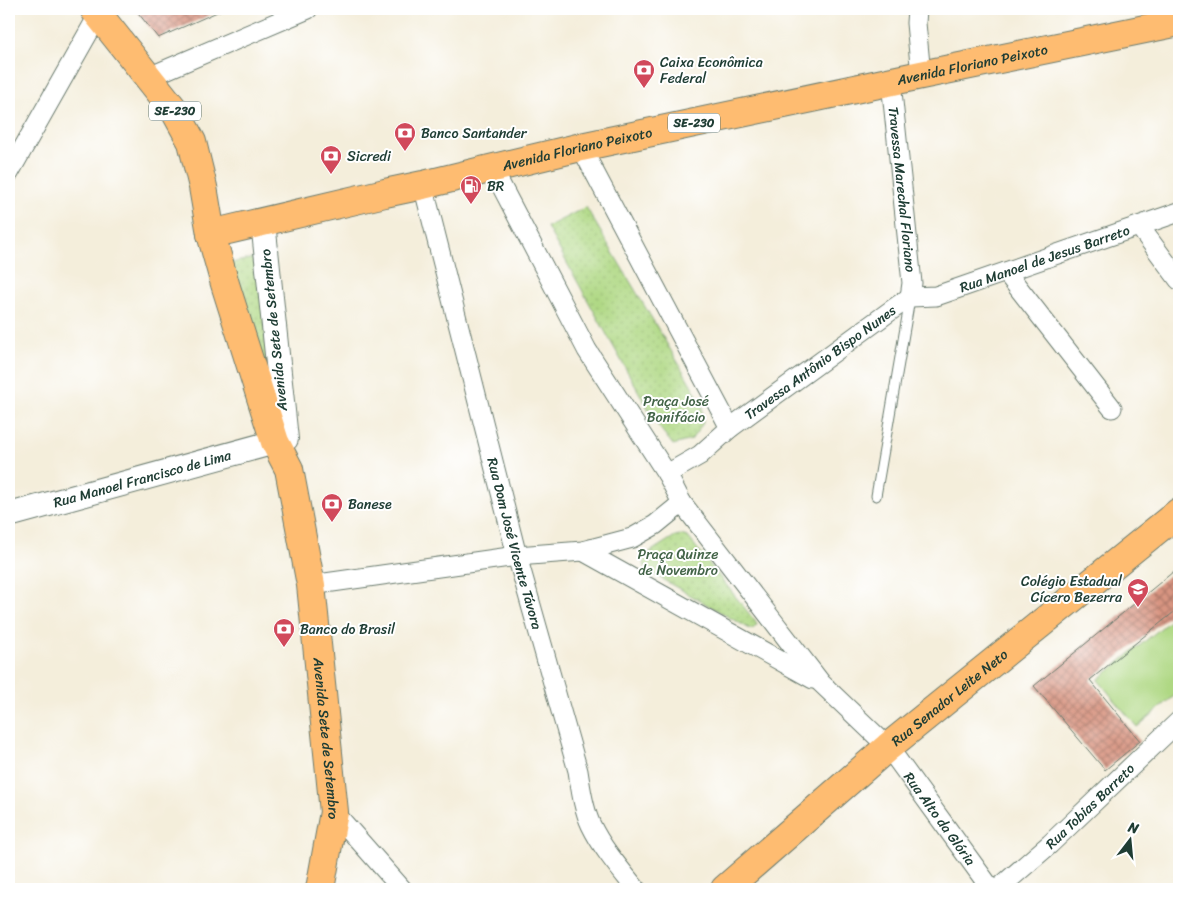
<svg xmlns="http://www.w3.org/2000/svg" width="1188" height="898" font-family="Sriracha,sans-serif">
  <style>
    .grass { fill: url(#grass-dots); stroke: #678a5c }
    .pitch { fill: #afd883; stroke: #678a5c }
    .building { fill: url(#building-cross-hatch) }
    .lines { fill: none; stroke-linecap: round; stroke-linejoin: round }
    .service-casing { stroke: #6a7b6e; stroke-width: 11 }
    .minor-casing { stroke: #6a7b6e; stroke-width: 21 }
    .tertiary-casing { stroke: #6a7b6e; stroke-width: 26 }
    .primary-casing { stroke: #6a7b6e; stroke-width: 30 }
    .service { stroke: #fff; stroke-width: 9 }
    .minor { stroke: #fff; stroke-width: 19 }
    .tertiary { stroke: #fff; stroke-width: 24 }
    .primary { stroke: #febc71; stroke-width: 28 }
    .labels { text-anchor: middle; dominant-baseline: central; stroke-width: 4; stroke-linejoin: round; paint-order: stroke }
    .shield { fill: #fff; stroke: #627771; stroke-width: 1 }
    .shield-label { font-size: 12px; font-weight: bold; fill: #1f3d34 }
    .poi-label { font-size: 14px; fill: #1f3d34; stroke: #fff; text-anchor: start }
    .street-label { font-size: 14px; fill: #1f3d34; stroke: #fff }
    .park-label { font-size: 14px; fill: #436448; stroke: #fff }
  </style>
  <defs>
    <pattern id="grass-dots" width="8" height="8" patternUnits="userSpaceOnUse" patternTransform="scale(1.25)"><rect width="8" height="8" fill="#afd883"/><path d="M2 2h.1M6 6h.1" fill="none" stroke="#96ba72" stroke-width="1.8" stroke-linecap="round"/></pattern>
    <pattern id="building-cross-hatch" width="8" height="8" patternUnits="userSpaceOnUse" patternTransform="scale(1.25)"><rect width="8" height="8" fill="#d89481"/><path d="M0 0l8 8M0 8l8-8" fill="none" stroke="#af7a6a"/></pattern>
  </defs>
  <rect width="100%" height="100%" fill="#fff"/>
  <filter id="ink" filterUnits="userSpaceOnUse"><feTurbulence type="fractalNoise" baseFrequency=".02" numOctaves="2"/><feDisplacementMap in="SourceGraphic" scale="10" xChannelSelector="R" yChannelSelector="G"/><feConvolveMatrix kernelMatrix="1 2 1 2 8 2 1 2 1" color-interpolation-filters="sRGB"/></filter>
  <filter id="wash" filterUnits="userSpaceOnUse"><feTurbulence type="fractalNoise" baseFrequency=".0096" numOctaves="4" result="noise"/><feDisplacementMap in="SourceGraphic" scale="20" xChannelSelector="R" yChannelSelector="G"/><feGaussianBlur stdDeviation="1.12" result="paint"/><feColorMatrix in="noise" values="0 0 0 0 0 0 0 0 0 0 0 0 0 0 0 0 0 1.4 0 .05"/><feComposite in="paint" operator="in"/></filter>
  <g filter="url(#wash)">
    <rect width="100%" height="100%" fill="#f4eedb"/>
    <path class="grass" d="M586 207 686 376 702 404 703 423 691 440 673 445 656 423 547 227Z
      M259 257 270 394 231 263Z
      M680 535 688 537 755 621 757 625 753 629H750L646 570 644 563 645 555 675 536Z"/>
    <path class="pitch" d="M1179 613V692L1137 727 1098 680Z"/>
    <g id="blocks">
      <path class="building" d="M135 9H224L158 38Z
        M1179 567V608L1090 680 1140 741 1105 770 1034 686Z"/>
    </g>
  </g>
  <g filter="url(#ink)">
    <use href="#blocks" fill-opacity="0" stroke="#6a7b6e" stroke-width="1"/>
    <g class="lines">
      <g class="service-casing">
        <path id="service" d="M876 496 910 299"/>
      </g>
      <g class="minor-casing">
        <g id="minor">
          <path d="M917 9 916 23 921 75"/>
          <path d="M149 77 308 9"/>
          <path id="s1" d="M891 82 912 283 910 297"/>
          <path d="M581 147 730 428"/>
          <path id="s2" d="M492 168 587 350 667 474 682 503 821 683 888 747 991 889"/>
          <path d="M9 173 99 14"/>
          <path id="s3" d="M423 185 517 556 578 771C581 789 583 808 591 825 602 848 620 869 636 889"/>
          <path d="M1139 226 1179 280"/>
          <path d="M1006 272 1112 408"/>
          <path id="s4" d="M667 474 700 455 730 428 893 309 910 297 936 296 1179 212"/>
          <path d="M583 551 813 679"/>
          <path d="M311 585 517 556 583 551 632 538 655 525 682 503"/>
          <path d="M334 812 402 889"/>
          <path id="s5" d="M998 889 1050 844 1179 721"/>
        </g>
      </g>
      <g class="tertiary-casing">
        <g id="tertiary">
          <path id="s6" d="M9 515 286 439 263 222"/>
        </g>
      </g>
      <g class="primary-casing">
        <g id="primary">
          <path id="s7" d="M94 9 175 111 192 142 203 187 211 234 225 284 275 442 289 469 311 585 334 812 320 889"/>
          <path id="s8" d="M211 234 385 193 423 185 581 147 921 75 1179 22"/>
          <path id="s9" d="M725 889 888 747 1179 512"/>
        </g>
      </g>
      <use href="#service" class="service"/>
      <use href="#minor" class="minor"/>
      <use href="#tertiary" class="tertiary"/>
      <use href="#primary" class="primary"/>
    </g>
  </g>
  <defs>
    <g id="bank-pin" transform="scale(1.125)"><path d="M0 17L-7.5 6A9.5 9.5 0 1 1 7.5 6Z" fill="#d1495b" stroke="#fff"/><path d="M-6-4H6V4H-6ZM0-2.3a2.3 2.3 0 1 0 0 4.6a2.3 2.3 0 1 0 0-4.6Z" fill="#fff"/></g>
    <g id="fuel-pin" transform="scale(1.125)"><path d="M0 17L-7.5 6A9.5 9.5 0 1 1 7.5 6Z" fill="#d1495b" stroke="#fff"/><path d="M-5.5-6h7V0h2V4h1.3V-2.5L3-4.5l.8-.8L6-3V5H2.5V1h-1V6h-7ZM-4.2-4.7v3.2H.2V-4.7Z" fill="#fff"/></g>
    <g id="school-pin" transform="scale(1.125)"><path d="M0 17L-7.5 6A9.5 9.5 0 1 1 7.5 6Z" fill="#d1495b" stroke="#fff"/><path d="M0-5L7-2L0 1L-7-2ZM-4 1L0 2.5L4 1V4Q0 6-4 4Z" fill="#fff"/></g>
  </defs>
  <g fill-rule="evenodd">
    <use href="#bank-pin" x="644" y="70"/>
    <use href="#bank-pin" x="405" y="133"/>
    <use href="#bank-pin" x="331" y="156"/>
    <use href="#fuel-pin" x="471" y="186"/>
    <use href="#bank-pin" x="332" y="504"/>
    <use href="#school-pin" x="1138" y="589"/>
    <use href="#bank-pin" x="284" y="629"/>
  </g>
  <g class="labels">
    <g class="shield">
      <rect x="149" y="101.5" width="52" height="19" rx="4"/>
      <rect x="668" y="113.5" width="52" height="19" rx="4"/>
    </g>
    <g class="shield-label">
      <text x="175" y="111">SE-230</text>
      <text x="694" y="123">SE-230</text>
    </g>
    <g class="poi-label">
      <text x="660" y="62">Caixa Econômica<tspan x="660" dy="16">Federal</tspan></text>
      <text x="421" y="133">Banco Santander</text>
      <text x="347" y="156">Sicredi</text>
      <text x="487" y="186">BR</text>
      <text x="348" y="504">Banese</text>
      <text x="1122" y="581" text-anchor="end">Colégio Estadual<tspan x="1122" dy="16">Cícero Bezerra</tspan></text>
      <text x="300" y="629">Banco do Brasil</text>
    </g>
    <g class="street-label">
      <text stroke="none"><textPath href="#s8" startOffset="780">Avenida Floriano Peixoto</textPath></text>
      <text stroke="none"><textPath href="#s8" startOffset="376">Avenida Floriano Peixoto</textPath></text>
      <text stroke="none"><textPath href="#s1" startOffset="108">Travessa Marechal Floriano</textPath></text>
      <text stroke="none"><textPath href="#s4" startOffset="442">Rua Manoel de Jesus Barreto</textPath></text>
      <text transform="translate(274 330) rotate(-96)">Avenida Sete de Setembro</text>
      <text stroke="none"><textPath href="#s4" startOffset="190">Travessa Antônio Bispo Nunes</textPath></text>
      <text stroke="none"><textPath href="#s6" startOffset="138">Rua Manoel Francisco de Lima</textPath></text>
      <text stroke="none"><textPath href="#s3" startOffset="370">Rua Dom José Vicente Távora</textPath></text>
      <text stroke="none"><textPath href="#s9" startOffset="295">Rua Senador Leite Neto</textPath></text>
      <text stroke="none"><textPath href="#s7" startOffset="780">Avenida Sete de Setembro</textPath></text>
      <text stroke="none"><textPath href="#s5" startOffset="124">Rua Tobias Barreto</textPath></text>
      <text stroke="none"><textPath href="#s2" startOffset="794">Rua Alto da Glória</textPath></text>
    </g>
    <g class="park-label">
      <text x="676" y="401">Praça José<tspan x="676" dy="16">Bonifácio</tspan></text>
      <text x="678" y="554">Praça Quinze<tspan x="678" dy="16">de Novembro</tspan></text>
    </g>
  </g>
  <rect width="1188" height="898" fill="none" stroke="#fff" stroke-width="30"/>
  <g transform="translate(1130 840) rotate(16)" stroke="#ffffff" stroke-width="4" paint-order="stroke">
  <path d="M0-4L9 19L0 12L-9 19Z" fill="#1f3d34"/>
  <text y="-8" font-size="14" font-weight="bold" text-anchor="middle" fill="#1f3d34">N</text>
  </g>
</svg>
